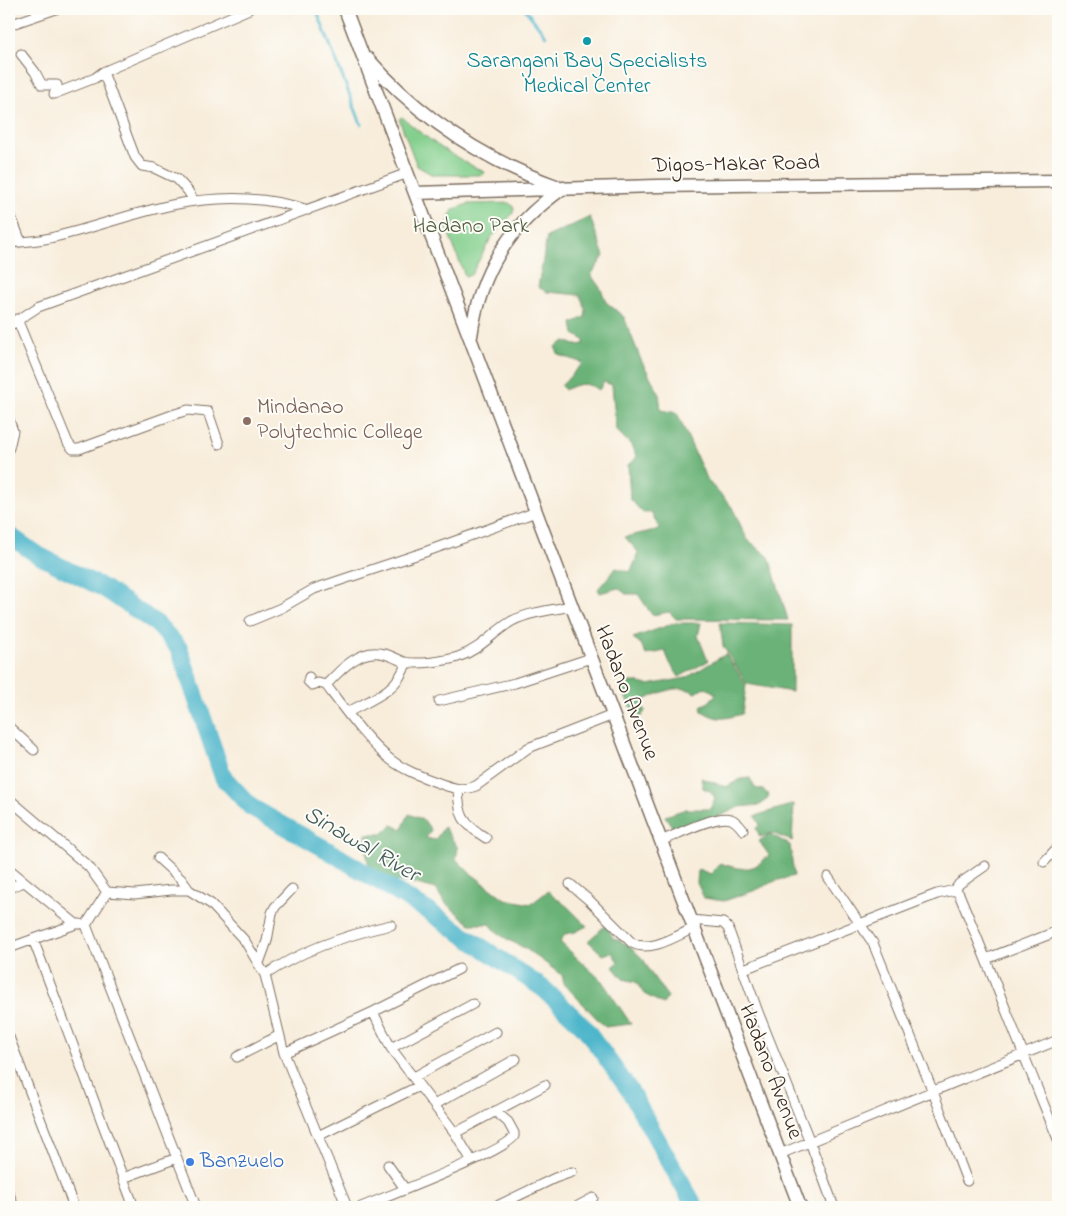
<svg xmlns="http://www.w3.org/2000/svg" width="1067" height="1216" font-family="'Indie Flower',sans-serif">
  <style>
    .green { fill: #83cf8d; stroke: #5f7c56 }
    .forest { fill: #6ab278; stroke: #526e4b }
    .lines { fill: none; stroke-linecap: round; stroke-linejoin: round }
    .stream { stroke: #4db6cb; stroke-width: 3 }
    .river { stroke: #4db6cb; stroke-width: 18 }
    .street-casing { stroke: #7d6e60; stroke-width: 11 }
    .primary-casing { stroke: #7d6e60; stroke-width: 15 }
    .street { stroke: #fff; stroke-width: 9 }
    .primary { stroke: #fff; stroke-width: 12 }
    .culture-dot { fill: #0f9aa8; stroke: #fdfcf7; stroke-width: 2 }
    .education-dot { fill: #8d6e63; stroke: #fdfcf7; stroke-width: 2 }
    .shop-dot { fill: #3f7fe0; stroke: #fdfcf7; stroke-width: 2 }
    .labels { text-anchor: middle; dominant-baseline: central; stroke-width: 4; stroke-linejoin: round; paint-order: stroke }
    .culture-label { font-size: 22px; fill: #0d838f; stroke: #fdfcf7 }
    .street-label { font-size: 22px; fill: #3b2a1e; stroke: #fdfcf7 }
    .park-label { font-size: 22px; fill: #515c3f; stroke: #fdfcf7 }
    .education-label { font-size: 22px; fill: #785e54; stroke: #fdfcf7; text-anchor: start }
    .shop-label { font-size: 22px; fill: #366cbe; stroke: #fdfcf7; text-anchor: start }
    .water-label { font-size: 24px; font-style: italic; fill: #415b5b; stroke: #fdfcf7 }
  </style>
  <rect width="100%" height="100%" fill="#fdfcf7"/>
  <filter id="ink" filterUnits="userSpaceOnUse"><feTurbulence type="fractalNoise" baseFrequency=".02" numOctaves="2"/><feDisplacementMap in="SourceGraphic" scale="10" xChannelSelector="R" yChannelSelector="G"/><feConvolveMatrix kernelMatrix="1 2 1 2 8 2 1 2 1" color-interpolation-filters="sRGB"/></filter>
  <filter id="wash" filterUnits="userSpaceOnUse"><feTurbulence type="fractalNoise" baseFrequency=".0096" numOctaves="4" result="noise"/><feDisplacementMap in="SourceGraphic" scale="20" xChannelSelector="R" yChannelSelector="G"/><feGaussianBlur stdDeviation="1.12" result="paint"/><feColorMatrix in="noise" values="0 0 0 0 0 0 0 0 0 0 0 0 0 0 0 0 0 1.4 0 .05"/><feComposite in="paint" operator="in"/></filter>
  <g filter="url(#wash)">
    <rect width="100%" height="100%" fill="#f8eddb"/>
    <path class="green" d="M402 117C429 141 453 157 485 172L483 175H433L417 166 399 119Z
      M509 203 514 207 513 213 491 238 471 275 465 276 447 229 450 215 454 209 468 204Z"/>
    <path class="forest" d="M590 217 604 256 591 275 601 289 606 302 624 317 641 360 659 393 661 410 677 413 707 480 732 507 747 539 769 557 788 620 676 619 669 612 652 615 638 594H626L618 588 600 593 598 589 616 568 630 572 635 562 638 552 625 537 660 529 651 512 643 513 630 499 628 465 637 457 631 445 616 430 612 385 604 382 599 390C587 382 577 383 565 390L561 386 583 363 559 355 555 347 565 341 575 345 584 344V340L574 334 572 323 585 317 586 310 580 295 547 292 538 287 547 237Z
      M675 623H701L698 636 708 661 679 677 670 663 665 651 646 655 641 644 633 638Z
      M720 623 792 625V692L747 684 723 646Z
      M726 654 746 685 742 714C724 719 718 721 702 711L701 706 709 702 716 694 705 687 695 693C680 682 656 694 641 702L645 711 641 717 633 712 622 690 624 682H636L648 685 686 678Z
      M701 778 726 787 741 779 750 778 755 788 763 790 769 795 766 801 760 805 739 807 718 817 675 831 665 816 686 809H710L715 798 710 791 703 788Z
      M794 804 792 841 772 833 760 837 756 828 760 825 755 816Z
      M409 814 424 820 431 830 426 838 435 840 444 827 458 848 456 859 469 872 505 899 531 904 548 891 569 908 587 926 575 932 565 934 560 942 602 981 631 1024 605 1027 564 984 562 975C550 967 538 957 526 949 512 941 500 938 490 924H470L444 902 436 889 413 883 389 880 369 868 366 849V834H382L392 825 402 829Z
      M770 834 790 845 794 876 775 881 756 890 724 901 704 898 697 883 698 869 711 874 720 863C741 870 752 873 769 855L759 841Z
      M606 925 613 938 628 945 644 960 650 972 668 997 663 1004 644 994 636 982 623 979 613 967 618 962 612 952 603 955 588 941Z"/>
    <g class="lines">
      <path class="stream" d="M316 9 361 124
        M525 9 546 36"/>
      <path class="river" d="M9 535 36 554 105 589 157 624 179 648 223 777 251 807 329 851 428 911 544 989 585 1028 630 1091 695 1207"/>
    </g>
  </g>
  <g filter="url(#ink)">
    <g class="lines">
      <g class="street-casing">
        <path id="street" d="M9 25 56 9
          M21 54 35 72 42 85H57L54 94
          M54 94 95 78 103 72
          M194 201 188 191 177 179 154 168 142 166 135 157 103 72 249 9
          M9 211 21 242
          M9 243C24 242 39 241 54 237 94 228 132 213 172 205 217 196 265 196 308 210
          M17 319 68 443 73 449H79L175 414 188 410 208 412 219 444
          M9 326 38 307 408 173
          M9 420 13 431 9 448
          M250 621 281 608 314 589 422 553 536 512
          M309 677 308 681 312 685 318 683 326 685C345 710 366 740 391 760 404 770 420 776 436 782 449 787 462 792 476 786L528 748 613 715
          M326 685C340 670 361 647 384 654 391 655 398 660 405 662 418 665 445 661 458 657 480 650 493 632 512 621 530 612 552 610 572 606
          M439 701 515 683 591 658
          M348 712C372 699 398 691 406 663
          M9 727 34 750
          M458 789C459 816 462 823 486 838
          M9 799 89 867 107 892
          M661 841C676 835 716 814 731 819 736 821 740 826 743 830
          M158 858 181 879 189 890
          M1044 862 1058 847
          M9 869 76 924
          M828 877 873 943 933 1092 967 1181
          M570 884 590 901 632 943C651 953 676 936 694 928
          M9 888 24 882
          M955 890 959 894C993 975 1024 1058 1058 1139
          M691 920 723 923 728 928 758 1012 810 1142 834 1207
          M86 925 107 892 135 894 171 890H189L211 904 245 941 265 975 284 1053 347 1207
          M86 925 196 1207
          M33 939 134 1207
          M9 948 76 924H80
          M986 959 1058 931
          M259 963 267 941 272 913 275 907 292 889
          M744 969 937 894 955 890 959 884 985 866
          M265 975C303 949 346 935 391 925
          M373 1012 459 969
          M9 1037 74 1207
          M391 1048 473 1004
          M284 1053 373 1012 391 1048 455 1133 472 1161
          M237 1057 278 1036
          M414 1077 496 1032
          M434 1105 516 1059
          M455 1133 545 1085
          M318 1136 419 1086
          M780 1154 1058 1040
          M388 1165 405 1189
          M123 1178 177 1158
          M9 1194 14 1207
          M361 1207C383 1198 507 1151 514 1136V1133L508 1122 495 1111
          M495 1207 555 1178 572 1172
          M576 1207 593 1198"/>
      </g>
      <g class="primary-casing">
        <path id="primary" d="M345 9 800 1207
          M368 59C419 117 482 159 556 186
          M415 193 657 186 1058 181
          M471 336C480 271 509 226 563 188"/>
      </g>
      <use href="#street" class="street"/>
      <use href="#primary" class="primary"/>
    </g>
  </g>
  <circle class="culture-dot" cx="587" cy="41" r="5"/>
  <circle class="education-dot" cx="247" cy="421" r="5"/>
  <circle class="shop-dot" cx="190" cy="1162" r="5"/>
  <g class="labels">
    <g class="culture-label">
      <text x="587" y="62">Sarangani Bay Specialists<tspan x="587" dy="25">Medical Center</tspan></text>
    </g>
    <g class="street-label">
      <text transform="translate(736 165) rotate(-1)">Digos-Makar Road</text>
      <text transform="translate(626 693) rotate(69)">Hadano Avenue</text>
      <text transform="translate(770 1072) rotate(69)">Hadano Avenue</text>
    </g>
    <g class="park-label">
      <text x="471" y="227">Hadano Park</text>
    </g>
    <g class="education-label">
      <text x="257" y="408">Mindanao<tspan x="257" dy="25">Polytechnic College</tspan></text>
    </g>
    <g class="shop-label">
      <text x="200" y="1162">Banzuelo</text>
    </g>
    <g class="water-label">
      <text transform="translate(361 845) rotate(30)">Sinawal River</text>
    </g>
  </g>
  <rect width="1067" height="1216" fill="none" stroke="#fdfcf7" stroke-width="30"/>
</svg>
